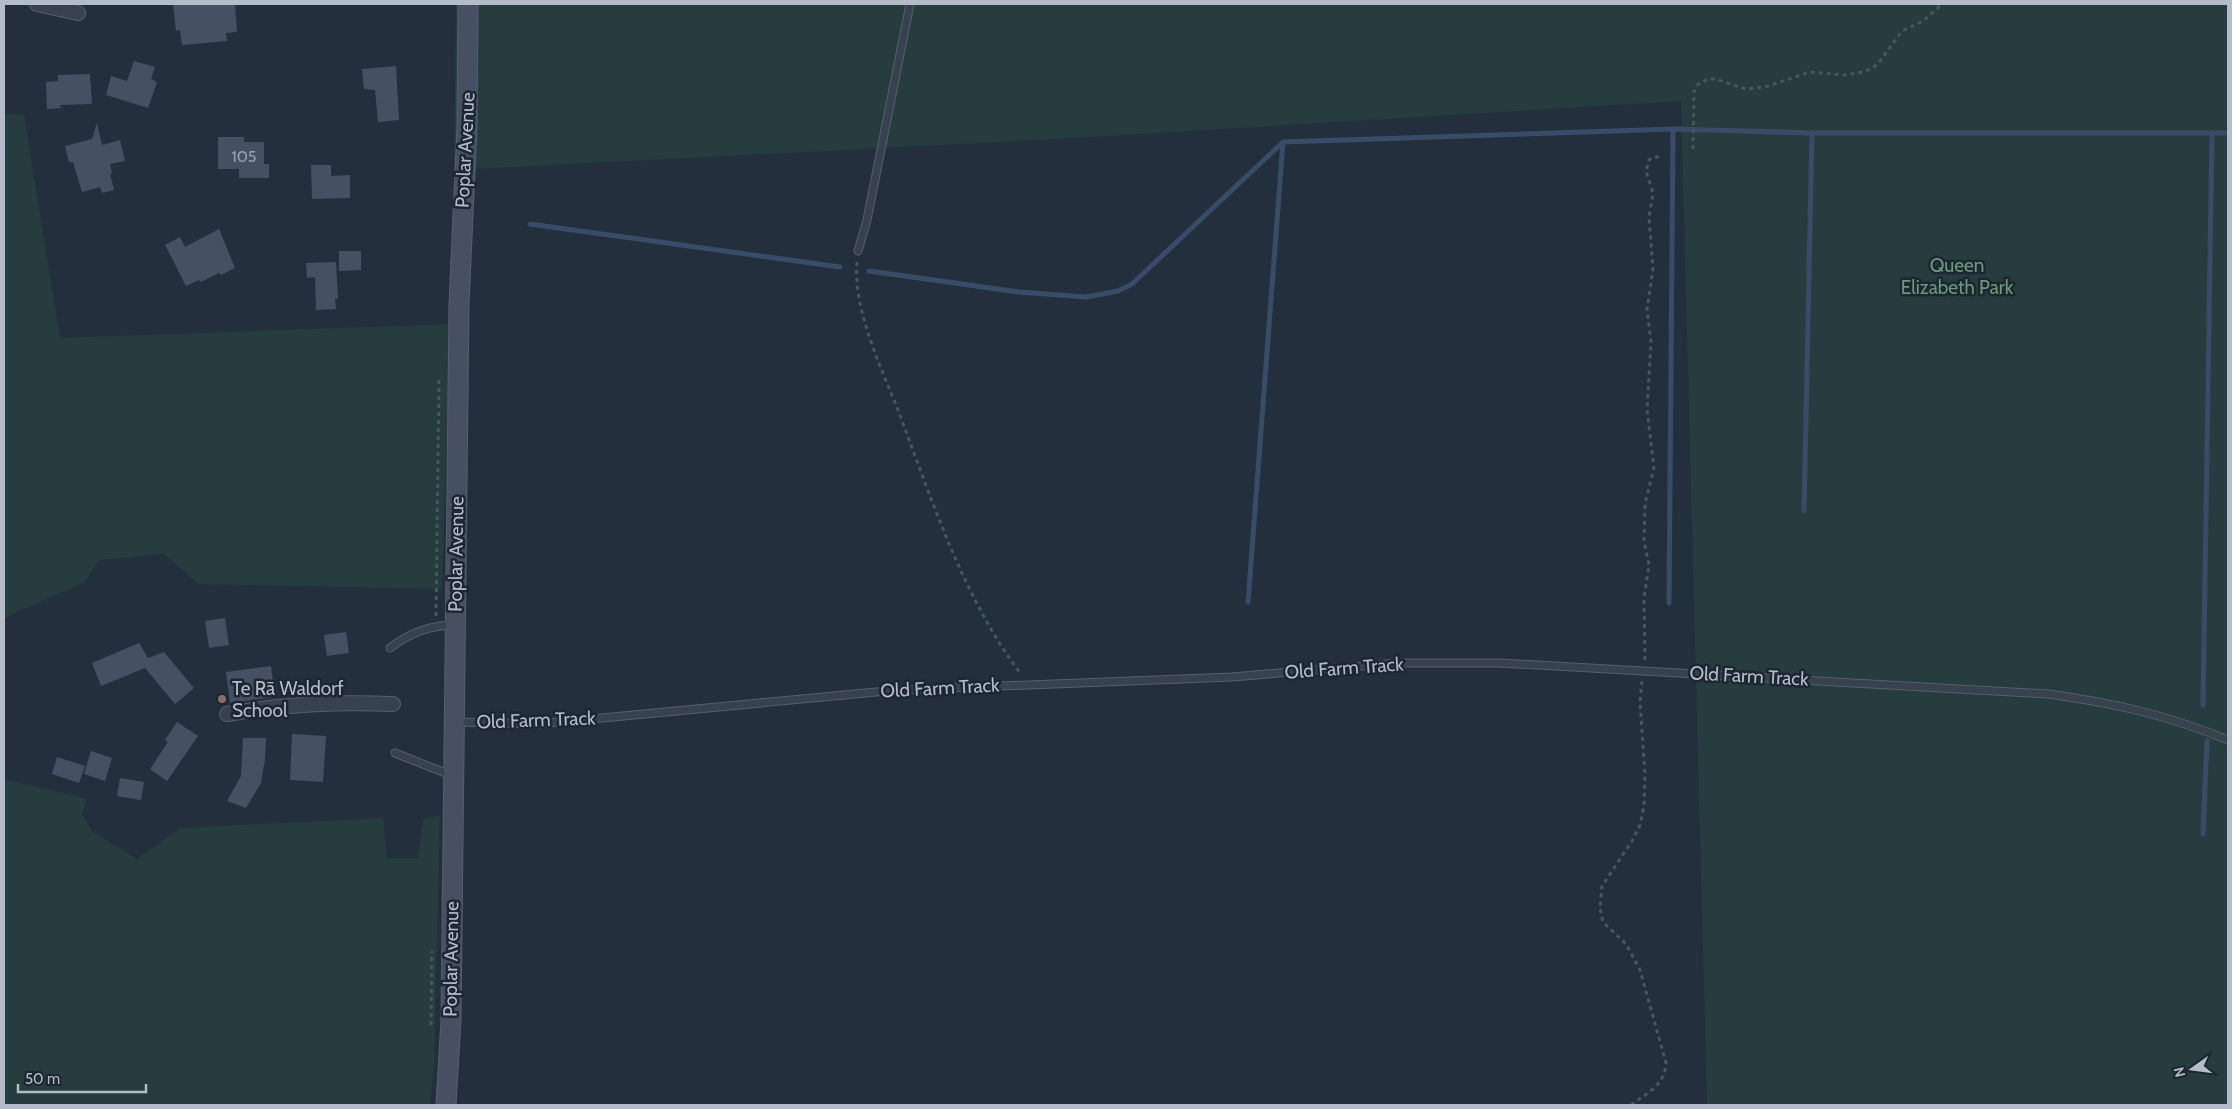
<svg xmlns="http://www.w3.org/2000/svg" width="2232" height="1109" font-family="Cabin,sans-serif">
  <style>
    .green { fill: #263c3f }
    .lines { fill: none; stroke-linecap: round; stroke-linejoin: round }
    .stream { stroke: #394c67; stroke-width: 5 }
    .building { fill: #455162 }
    .lane-casing { stroke: #565f6c; stroke-width: 9 }
    .street-casing { stroke: #565f6c; stroke-width: 16 }
    .secondary-casing { stroke: #565f6c; stroke-width: 21 }
    .path { stroke: #44595c; stroke-width: 3; stroke-dasharray: 4 4; stroke-linecap: butt }
    .lane { stroke: #38414e; stroke-width: 7 }
    .street { stroke: #38414e; stroke-width: 14 }
    .secondary { stroke: #465061; stroke-width: 19 }
    .education-dot { fill: #8d6e63; stroke: #1d2633; stroke-width: 2 }
    .labels { text-anchor: middle; dominant-baseline: central; stroke-width: 5; stroke-linejoin: round; paint-order: stroke }
    .number-label { font-size: 16px; fill: #98a1af }
    .street-label { font-size: 19px; fill: #b4bcc9; stroke: #1d2633 }
    .park-label { font-size: 19px; fill: #6b9a76; stroke: #1d2633 }
    .poi-label { font-size: 19px; fill: #b4bcc9; stroke: #1d2633; text-anchor: start }
  </style>
  <rect width="100%" height="100%" fill="#242f3e"/>
  <path class="green" d="M456 4H2228V1105H1707L1681 101 1057 139 454 170Z
    M4 113 24 115 60 338 450 324 442 589 199 584 164 554 99 560 85 582 4 618Z
    M4 779 87 799 82 815 92 831 137 859 180 828 383 818 387 858H418L423 819 440 816 434 1065 430 1105H4Z"/>
  <g class="lines">
    <path class="stream" d="M530 224 840 267
      M869 271 1019 292 1086 297 1118 291 1132 284 1283 142 1673 129 1812 133H2228
      M1804 511 1812 133
      M1248 602 1283 142
      M1669 603 1673 129
      M2203 705 2212 133
      M2203 834 2207 741"/>
  </g>
  <path class="building" d="M173 4H235L237 32 226 33 227 41 182 45 180 30 176 31Z
    M134 61 155 67 151 79 157 82 148 108 106 95 111 76 127 81Z
    M396 66 399 120 378 122 375 90 364 89 362 69Z
    M90 74 92 104 60 105 61 108 47 109 46 82 58 81V75Z
    M97 123 102 145 120 140 125 161 110 164 112 173 110 174 114 190 102 193 100 187 82 192 73 162H69L65 146 92 139Z
    M218 137H244V142H264V164H269V178H239V169H218Z
    M311 165H331V176L350 175V198L312 199Z
    M219 229 235 268 221 275 219 273 201 282 199 280 186 286 165 245 180 237 185 247Z
    M339 251H361V270L339 271Z
    M336 262 338 299H335L336 309 316 310 315 277 307 278 306 263Z
    M225 618 229 645 209 648 205 621Z
    M346 632 349 653 327 656 324 635Z
    M139 643 148 658 164 652 194 688 175 704 145 668 101 686 92 663Z
    M271 666 275 697 230 703 226 672Z
    M177 722 198 736 167 781 150 769 168 742 165 740Z
    M292 734 326 736 323 782 290 780Z
    M243 738H266L265 760 261 783 246 808 227 801 241 776Z
    M91 751 112 758 105 781 84 774Z
    M57 757 85 766 79 783 52 774Z
    M120 778 144 782 141 800 117 796Z"/>
  <g class="lines">
    <g class="lane-casing">
      <path id="lane" d="M858 251 867 220 910 4
        M390 648C409 633 431 625 455 625
        M455 722 539 724 897 690 1232 677 1398 663H1500L2048 694C2114 703 2167 715 2228 740
        M395 753 453 776"/>
    </g>
    <g class="street-casing">
      <path id="street" d="M37 4 78 13
        M227 714C285 704 334 702 393 704"/>
    </g>
    <g class="secondary-casing">
      <path id="secondary" d="M446 1105 451 1020 459 304 467 127 468 4"/>
    </g>
    <path class="path" d="M1693 149 1694 92 1697 85 1708 79H1715L1746 89 1765 87 1810 72 1844 75 1864 72 1877 65 1902 31 1923 21 1942 4
      M857 262C853 310 881 367 898 410 932 500 962 595 1020 673
      M436 616 439 380
      M1645 660 1644 598 1649 565 1644 541 1645 504 1654 467 1647 410 1651 342 1647 310 1653 269 1649 217 1653 193 1646 171 1649 160 1654 157H1661
      M431 1025 432 951
      M1631 1105C1647 1093 1665 1085 1666 1063L1640 970 1626 944 1603 922 1600 908 1602 886 1632 841 1640 825 1644 806 1645 774 1640 702 1642 681"/>
    <use href="#lane" class="lane"/>
    <use href="#street" class="street"/>
    <use href="#secondary" class="secondary"/>
  </g>
  <circle class="education-dot" cx="222" cy="699" r="5"/>
  <g class="labels">
    <g class="number-label">
      <text x="244" y="156">105</text>
    </g>
    <g class="street-label">
      <text transform="translate(465 150) rotate(-87)">Poplar Avenue</text>
      <text transform="translate(456 554) rotate(-89)">Poplar Avenue</text>
      <text transform="translate(1344 668) rotate(-4)">Old Farm Track</text>
      <text transform="translate(1749 676) rotate(3)">Old Farm Track</text>
      <text transform="translate(940 688) rotate(-3)">Old Farm Track</text>
      <text transform="translate(536 720) rotate(-2)">Old Farm Track</text>
      <text transform="translate(451 959) rotate(-89)">Poplar Avenue</text>
    </g>
    <g class="park-label">
      <text x="1957" y="265">Queen<tspan x="1957" dy="22">Elizabeth Park</tspan></text>
    </g>
    <g class="poi-label">
      <text x="232" y="688">Te Rā Waldorf<tspan x="232" dy="22">School</tspan></text>
    </g>
  </g>
  <rect width="2232" height="1109" fill="none" stroke="#b4bcc9" stroke-width="10"/>
  <g transform="translate(2192 1069) rotate(256)" stroke="#1d2633" stroke-width="4" paint-order="stroke">
  <path d="M0-4L9 19L0 12L-9 19Z" fill="#b4bcc9"/>
  <text y="-8" font-size="14" font-weight="bold" text-anchor="middle" fill="#b4bcc9">N</text>
  </g>
  <path d="M18 1084v8h128v-8" fill="none" stroke="#b4bcc9" stroke-width="2.5"/>
  <text x="25" y="1084" font-size="15" fill="#b4bcc9" stroke="#1d2633" stroke-width="4" paint-order="stroke">50 m</text>
</svg>
